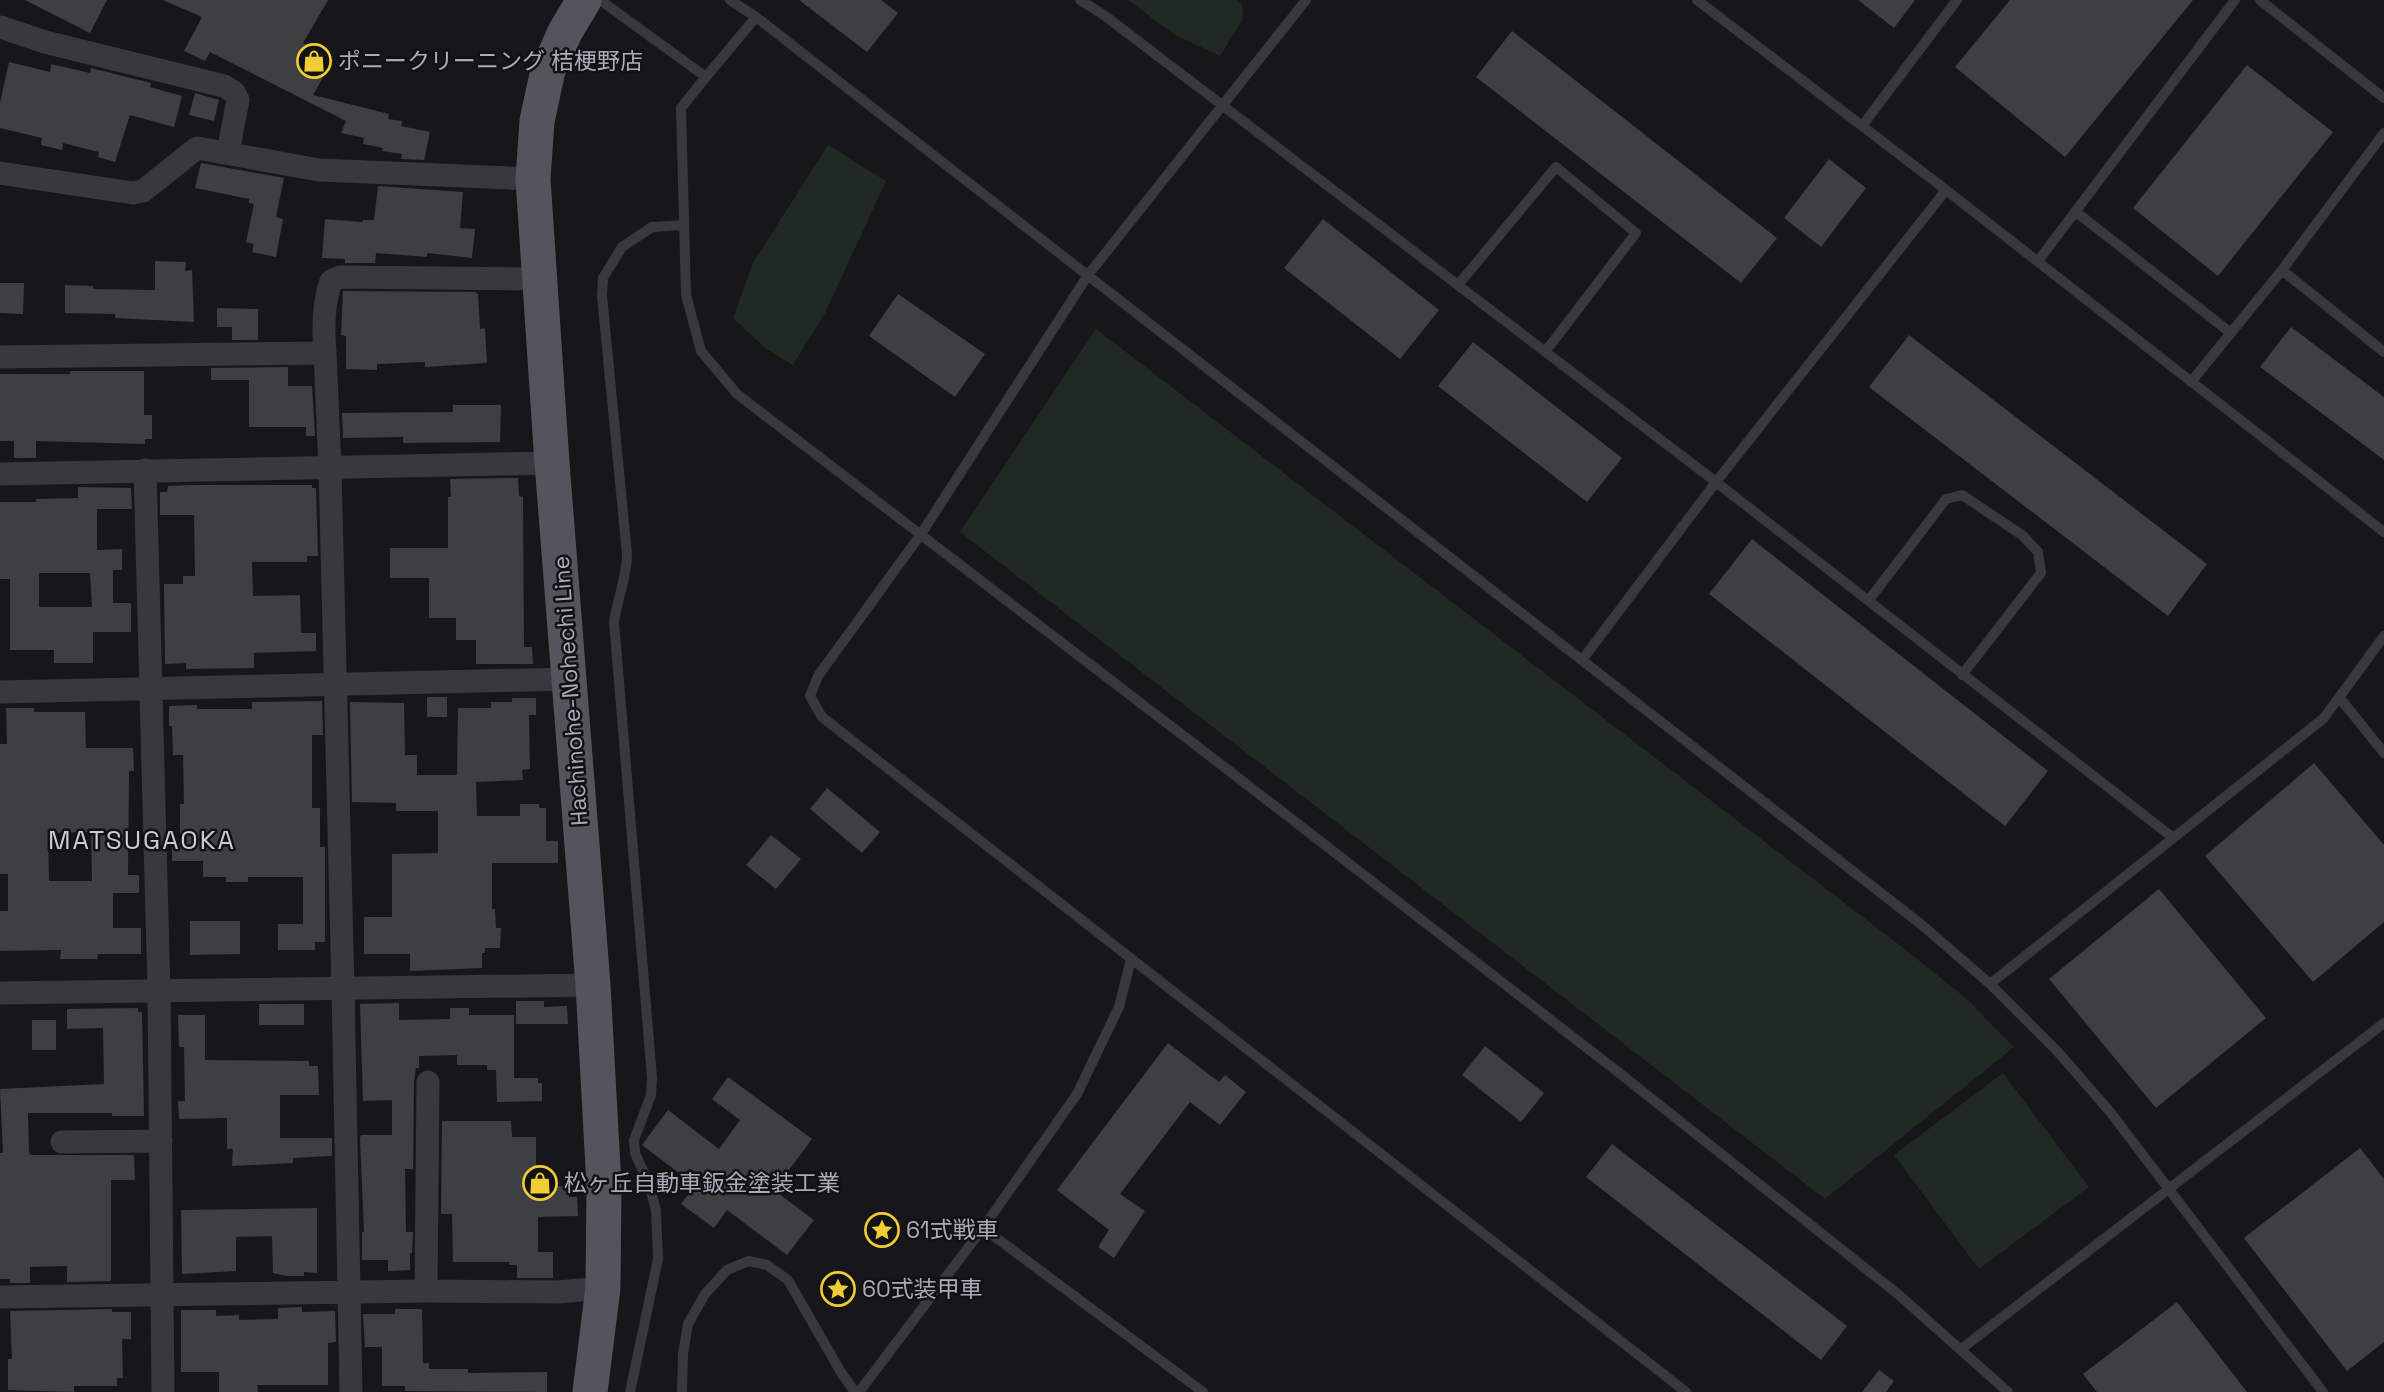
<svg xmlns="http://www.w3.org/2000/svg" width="2384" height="1392" font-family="'Space Grotesk','Noto Sans JP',sans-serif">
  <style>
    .green { fill: #212923 }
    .building { fill: #3e3f43; fill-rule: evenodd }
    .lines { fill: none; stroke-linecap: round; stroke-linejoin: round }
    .lane { stroke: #38383e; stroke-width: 10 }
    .street { stroke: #38383e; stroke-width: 23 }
    .primary { stroke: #54545d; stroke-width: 35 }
    .labels { text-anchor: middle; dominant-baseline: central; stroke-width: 5; stroke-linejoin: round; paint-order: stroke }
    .poi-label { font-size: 23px; fill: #a9abb8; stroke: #121214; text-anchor: start }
    .street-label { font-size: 23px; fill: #a9abb8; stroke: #121214 }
    .quarter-label { font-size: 26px; letter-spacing: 2px; fill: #cacbd4; stroke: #121214 }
  </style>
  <rect width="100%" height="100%" fill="#171719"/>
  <path class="green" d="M1128 0H1237L1242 4 1243 19 1220 56 1175 35Z
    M828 145 886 181 825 313 793 365 765 348 733 318 753 263Z
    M1096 329 1902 947 1967 999 2014 1047 1825 1199 960 532Z
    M2003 1073 2089 1187 1979 1269 1894 1155Z"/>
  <path class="building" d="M25 0H107L90 33Z
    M163 0H328L303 43 333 60 313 95 389 114 388 119 402 121 401 126 430 132 424 160 401 159 402 154 382 151 383 148 363 144 364 138 341 133 346 121 210 52 205 61 184 51 202 17Z
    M799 0H881L898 13 867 52Z
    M1858 0H1915L1894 28Z
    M2010 0H2193L2065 157 1955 67Z
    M1512 31 1777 238 1741 283 1476 77Z
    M9 62 50 72 51 64 90 73 91 68 151 83 150 87 182 96 174 127 130 115 115 162 98 157 99 152 63 143 62 150 41 145 42 138 0 128V103Z
    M2247 65 2333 132 2218 276 2133 208Z
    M195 93 219 100 214 121 189 115Z
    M1829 159 1866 188 1821 247 1784 218Z
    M201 163 284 178 276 217 283 219 276 257 252 252 254 244 246 242 254 204 249 203V199L195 188Z
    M378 186 463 192 460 228 475 229 472 258 427 253V257L376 253 375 263H345V259L322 258 325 219 363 222V220H374Z
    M1323 219 1439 310 1400 359 1284 268Z
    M155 261 186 262 185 271 192 270 194 322 115 318V314L65 313V285L93 286V289L155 290Z
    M0 283H24L23 314 0 313Z
    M343 291 474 292 478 294 480 329 485 328 487 363 425 367V362L377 364V370L346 369V336L341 335Z
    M898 294 985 354 955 397 869 336Z
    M217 308 258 309V340H232V327H217Z
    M2291 327 2384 397V460L2260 367Z
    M1909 335 2207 564 2168 616 1869 387Z
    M1473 342 1622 458 1587 502 1438 386Z
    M288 367V386H312L315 436H306V427H249V380H211V368Z
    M70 371H144V415H152V439H145V444L36 441V458H14V441H0V374H70Z
    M453 405H501L500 442 403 443V437L343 438 342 413 453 412Z
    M518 478 519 496 523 497 524 647H532L533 664H476V640H456V618H429V578H390V548H448V497H451L450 479Z
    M192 485H312V488H316L318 556H307V562H252L253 596 300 595 301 633H316V651L254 653V668L186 669V663L165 664 164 584H183V576H195L194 515H160V492H167L168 486Z
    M78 487 131 488 132 509H97V550L122 549V570H113V603H131V632H93V663H54V650H10V579H0V502H36V499L78 498ZM39 573H90L92 607H39Z
    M1752 539 2048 771 2005 826 1709 594Z
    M427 697H447V717H427Z
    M512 698H536V715H529L530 769 522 770 523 780 476 782 477 816H520V804H539V808H546V841H558V863H492V909H495L496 928H501L500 948H485V953H482V968L410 971V954H364V917H392V854L438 853V811H396V803L352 802 350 702 404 703 405 755H417V775H457L458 708H491V702H512Z
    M322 701 323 735H312V808H320V847H325V942H315V950H278V924H303V877H248V882H226V877H203V861H172V843H180V804H184L183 755H173L172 726H169V706L197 705V709H252V702Z
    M6 708H34V712H85L86 748H133L134 771H129L128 875H139V893H113V928H141V954H98L97 959H60L61 950 0 951V911H8V874H0V744H7ZM91 832 92 881H49L48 833Z
    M2314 763 2384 845V922L2313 982 2205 856Z
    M827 788 880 832 862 853 810 809Z
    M771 835 801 859 776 889 746 865Z
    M2159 889 2266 1018 2156 1108 2049 979Z
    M190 921H240V954L190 955Z
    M516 1001H544V1007L567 1006 568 1024H516Z
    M399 1003V1020L450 1019V1008H469V1015H514V1078H538V1083H542V1101L497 1102 496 1070H487V1065H457V1055L419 1056V1068H416L414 1082 413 1169H405L406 1232H413L412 1253H410V1270L388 1271V1260H362V1232H364L360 1138 361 1135H392V1100L363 1101 360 1004Z
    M259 1004H304V1025H259Z
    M138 1008V1012H142L144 1116H112V1113H28L29 1153 31 1155H134L135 1180H111V1281L67 1282V1266L30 1267V1283H10V1279H0V1153H3L0 1089 104 1084 103 1028 67 1029V1009Z
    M178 1015H205V1060L309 1061V1066H318L319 1095H280V1138H332V1156L293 1158V1163L232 1166 233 1149H227V1118L179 1119 178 1101H185L184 1047H179Z
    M32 1020H56V1050H32Z
    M1168 1043 1219 1082 1225 1075 1246 1092 1220 1125 1190 1102 1120 1194 1145 1211 1114 1258 1098 1247 1109 1230 1057 1190Z
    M1485 1046 1544 1093 1521 1122 1462 1075Z
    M728 1077 812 1139 774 1190 814 1220 787 1255 727 1210 714 1228 681 1204 695 1185 642 1145 668 1110 719 1149 740 1120 712 1099Z
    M442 1121H511L512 1137H536V1186H569V1197H577L578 1216 538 1217V1252H553V1278H517V1265H509V1262H453L452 1214H441Z
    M1612 1144 1847 1326 1821 1360 1586 1177Z
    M2360 1148 2384 1179V1342L2347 1371 2244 1238Z
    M317 1208V1273L304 1272V1276H287L273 1273 272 1236 236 1237V1271L182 1274 181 1210Z
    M2177 1302 2247 1392H2097L2083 1374Z
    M302 1307V1312L335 1311 336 1342 328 1343V1385H257L258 1392H219V1372H181V1310H216V1316L239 1315V1320L278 1319V1308Z
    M112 1309V1312H131V1339H122L123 1378H117V1386H74V1392L8 1390V1359H12L10 1311Z
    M395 1309H422L423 1363H429V1369H468V1373L547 1372V1392L405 1391V1386H382V1347H365L363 1314H395Z
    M1879 1370 1894 1381 1886 1392H1862Z"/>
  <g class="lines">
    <path class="lane" d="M600 0 706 77 681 108 686 295 701 351 737 394 1232 773 1618 1072 1899 1295 2008 1392
      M730 0 756 17 1922 925 1990 984 2058 1052 2111 1113 2323 1392
      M1080 0 1104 15 1716 482 2172 837
      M1306 0 1088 275 921 534 818 676 810 696 822 717 1686 1392
      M1697 0 1946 190 2384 532
      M2260 0 2384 98
      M706 77 756 17
      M1862 126 1957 0
      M2076 212 2231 333
      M2038 261 2235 0
      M2282 270 2384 352
      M1458 285 1556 167 1636 233 1545 352
      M2191 382 2282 270 2384 133
      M1869 600 1946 499 1962 495 2022 535 2038 552 2041 573 1962 675
      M1582 660 1716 482 1946 190
      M2339 697 2384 753
      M1990 984 2324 718 2384 636
      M983 1228 1203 1392
      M1961 1349 2384 1023
      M630 1392 658 1259 656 1210 648 1182 635 1153 634 1140 651 1095 652 1078 614 622C617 599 627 578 627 554L602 296 603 278 622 247 652 227 684 225
      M682 1392 683 1354 688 1324 705 1294 727 1270 749 1261 767 1265 788 1280 842 1374 855 1392
      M859 1392 983 1228 1077 1094 1119 1007 1131 959"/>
    <path class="street" d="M0 27 45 42 224 86 234 92 238 100 228 152
      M0 173 133 193 143 191 197 148 319 170 533 179
      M325 353 330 469 343 989 351 1392
      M0 357 325 353C323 330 323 303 331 281L340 277 540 279
      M145 470 159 991 163 1392
      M0 474 552 463
      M0 692 569 679
      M0 993 593 985
      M62 1142 161 1141
      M426 1291 428 1082
      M0 1297 426 1291 558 1292 603 1288"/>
    <path class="primary" d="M584 0 565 32 548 70 537 121 533 179 552 463 593 985 604 1186 603 1288 590 1392"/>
  </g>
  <defs>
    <g id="shop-ring" transform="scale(1.75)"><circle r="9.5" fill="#121214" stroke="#f0cd37" stroke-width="1.5"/><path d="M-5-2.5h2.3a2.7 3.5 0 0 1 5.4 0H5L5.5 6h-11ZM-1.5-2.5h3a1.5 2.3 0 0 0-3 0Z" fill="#f0cd37"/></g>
    <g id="sight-ring" transform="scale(1.75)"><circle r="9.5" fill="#121214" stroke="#f0cd37" stroke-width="1.5"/><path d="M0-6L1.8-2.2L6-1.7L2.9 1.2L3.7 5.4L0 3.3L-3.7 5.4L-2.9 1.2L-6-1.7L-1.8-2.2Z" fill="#f0cd37"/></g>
  </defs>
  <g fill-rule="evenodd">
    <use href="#shop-ring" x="314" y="61"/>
    <use href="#shop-ring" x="540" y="1183"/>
    <use href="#sight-ring" x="882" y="1230"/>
    <use href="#sight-ring" x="838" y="1289"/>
  </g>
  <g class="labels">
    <g class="poi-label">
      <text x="338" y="61">ポニークリーニング 桔梗野店</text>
      <text x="564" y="1183">松ヶ丘自動車鈑金塗装工業</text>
      <text x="906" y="1230">61式戦車</text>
      <text x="862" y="1289">60式装甲車</text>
    </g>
    <g class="street-label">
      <text transform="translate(570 691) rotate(-94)">Hachinohe-Nohechi Line</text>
    </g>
    <g class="quarter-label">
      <text x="142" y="840">MATSUGAOKA</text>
    </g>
  </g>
</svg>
